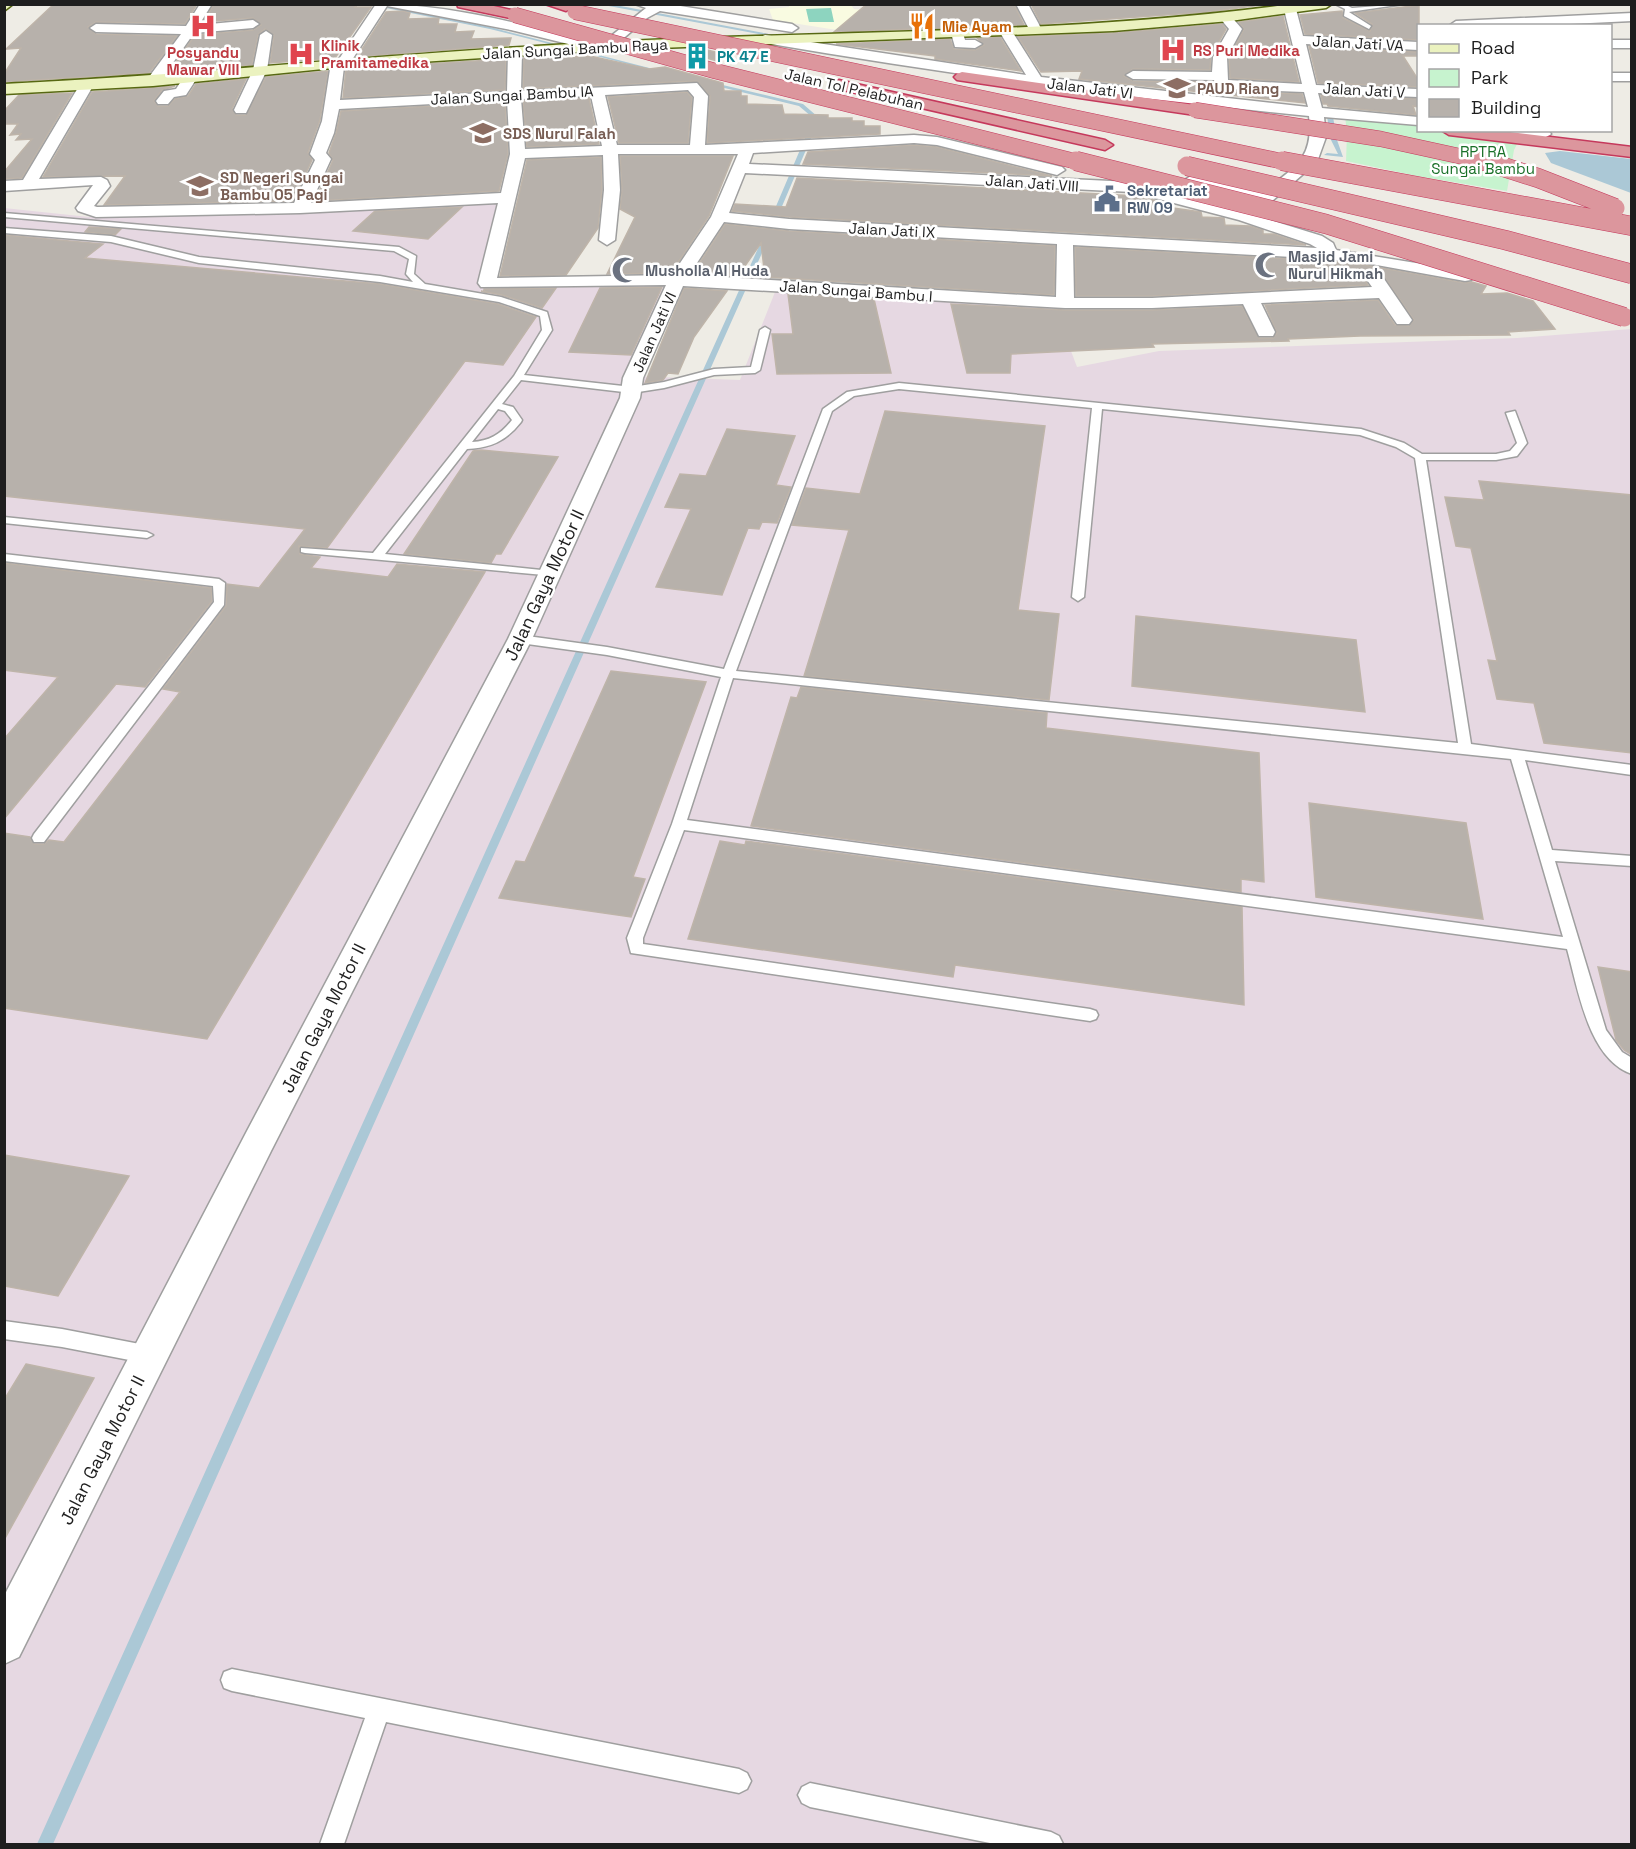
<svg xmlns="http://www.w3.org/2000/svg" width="1636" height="1849" font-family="'Space Grotesk',sans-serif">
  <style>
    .industrial { fill: #e6d8e2 }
    .education { fill: #f9fbe1 }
    .park { fill: #c7f3cf }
    .pitch { fill: #8dd4bf }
    .water { fill: #abc8d6 }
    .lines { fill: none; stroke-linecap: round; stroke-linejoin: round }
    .stream { fill: #abc8d6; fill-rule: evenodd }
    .building { fill: #b7b1ab; stroke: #beb4a9; stroke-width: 1.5 }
    .lane-casing { stroke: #9f9f9f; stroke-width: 3 }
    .street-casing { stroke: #9f9f9f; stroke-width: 3 }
    .secondary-casing { stroke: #576812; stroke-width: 3 }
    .highway-casing { stroke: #c5395c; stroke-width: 3 }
    .lane { fill: #fff; fill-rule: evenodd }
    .street { fill: #fff; fill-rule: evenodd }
    .secondary { fill: #ebf2bf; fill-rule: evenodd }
    .highway { fill: #dc969d; fill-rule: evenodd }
    .highway-bridge-far1-casing { stroke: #c5395c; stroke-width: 16; stroke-linecap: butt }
    .highway-bridge-casing { stroke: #c5395c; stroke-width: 20; stroke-linecap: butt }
    .highway-bridge-far1 { stroke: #dc969d; stroke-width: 15 }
    .highway-bridge { stroke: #dc969d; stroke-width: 19 }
    .labels { text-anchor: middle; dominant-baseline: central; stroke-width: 5; stroke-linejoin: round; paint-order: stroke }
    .far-food-label { font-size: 15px; font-weight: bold; fill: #c56008; stroke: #fff; text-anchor: start }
    .far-street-label { font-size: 15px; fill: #1e1e1e; stroke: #fff }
    .far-health-label { font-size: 15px; font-weight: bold; fill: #be3a42; stroke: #fff; text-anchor: start }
    .far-culture-label { font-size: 15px; font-weight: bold; fill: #0d838f; stroke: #fff; text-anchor: start }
    .far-education-label { font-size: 15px; font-weight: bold; fill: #785e54; stroke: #fff; text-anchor: start }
    .far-park-label { font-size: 15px; fill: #197028; stroke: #fff }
    .far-service-label { font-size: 15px; font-weight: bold; fill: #4e5e75; stroke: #fff; text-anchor: start }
    .far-worship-label { font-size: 15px; font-weight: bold; fill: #5b616d; stroke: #fff; text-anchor: start }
    .street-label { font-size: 18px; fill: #1e1e1e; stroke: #fff }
  </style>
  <rect width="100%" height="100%" fill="#eeece5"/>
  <path class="industrial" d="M503 197 486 284 677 282 629 376 740 380 777 287 1053 303 1077 367 1159 351 1517 338 1631 329V1844H5L4 208 89 217Z"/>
  <path class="education" d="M789 5H851L854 9 865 10 837 30 773 20 769 9 789 7Z"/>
  <path class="park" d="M1345 115 1418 124V130H1470L1521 136 1514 150 1507 191 1417 176 1346 161 1347 134Z"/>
  <path class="pitch" d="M831 8 834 22H809L806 9Z"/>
  <path class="water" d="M1560 151 1631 159V193L1551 163 1545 153Z"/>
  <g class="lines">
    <path class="stream" d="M366 4H377L490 27 665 72 663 73 490 29Z
      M610 4 785 37 787 38 785 39 598 4Z
      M710 82 803 104 818 117 814 131 766 244 53 1844H37L760 244 808 131 812 117 799 106 708 84Z
      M1329 109 1332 111 1337 140 1343 157 1324 155 1327 153 1338 154 1331 140 1326 111Z"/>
  </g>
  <path class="building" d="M54 4H197L185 24 96 22 88 27 96 34 177 36 149 73 4 82V74L21 48 6 49Z
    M214 4H358L355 7H371L335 58 270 63 274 35 265 29 258 35 252 65 170 71 195 35 253 30 261 25 253 18 203 22Z
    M867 4H1014L1024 25 834 32Z
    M1031 4H1269L1207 12 1041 24Z
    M1419 5V40L1305 34 1300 15 1342 11 1343 18 1370 31 1372 24 1355 13Z
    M403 11 410 13 408 19 439 18 438 24H457L455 32 474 31 471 39 511 38 509 45 357 57 386 12Z
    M1283 16 1299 82 1230 78 1229 58 1244 29 1239 22Z
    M1222 24 1226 29 1211 56 1210 70 1133 69 1124 76 1133 81 1213 82 1216 88 1229 91 1302 94 1305 103 1079 79 1082 71 1041 72 1018 37 1113 33Z
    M1000 37 1021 71 935 59V56L836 44 950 39 954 49 975 50 984 45 977 38Z
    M1309 46 1419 52V56H1403L1419 81V87L1318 83Z
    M703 49 720 53 721 62 692 54Z
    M570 55V57L590 56 649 69 665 67 723 83 724 91H741V96H747V104L782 105 784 114 828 115V118H852V121H864V126H880V134L707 143 710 96 697 81 523 89 524 58Z
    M506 59 505 90 343 98 346 69Z
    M328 71 320 120 308 153 312 160 293 201 104 205 125 176 43 177 92 92 175 86 162 90 154 101 158 106H168L175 99 188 96 196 84 246 79 232 109 236 115H246L266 77Z
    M687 92 692 98 688 143H619L608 97Z
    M72 93 22 178 4 179V172L32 139 16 140 21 134 10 135 18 124H4V111L19 95Z
    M1321 95 1419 99V107L1413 106 1416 115 1328 106 1327 104H1323Z
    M589 98 599 144 527 147 523 101Z
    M505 102 508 154 499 191 315 201 333 160 329 153 336 133 341 111Z
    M914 145 937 147 1052 176 803 164 808 152Z
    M620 156H733L709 216 671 273 607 274 635 217 620 209 622 190Z
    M601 157 602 190 598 228 566 275 500 276 527 160Z
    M797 178 1138 196 1173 205V208L1201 212 1202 217 1224 218 1225 225 1250 226 1263 230V234H1274L1306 245 789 217 732 211 735 204 786 207Z
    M462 207 428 239 353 231 375 211Z
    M725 224 789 231 1055 246 1054 295 765 277 761 243 738 276 693 273Z
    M89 227 121 229 115 235 85 232Z
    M4 235 103 244 85 258 380 284 498 304 536 317 503 365 465 361 327 548 299 546 300 554 320 557 311 568 388 577 397 564 485 572 207 1039 4 1008V833L30 837 34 844H44L49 840 64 842 180 692 163 689 226 606 227 584 259 588 305 529 4 496Z
    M1075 247 1328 261 1360 264 1465 283 1472 282 1486 286 1481 294 1507 293 1533 301 1555 329 1508 332 1510 335 1360 336 1288 339 1289 341 1152 344 1154 347 1011 354 1010 373H967L951 304 1065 310H1152L1242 306 1259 338H1273L1277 333 1265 305 1378 300 1395 325 1409 326 1414 320 1380 271 1366 272 1363 277 1368 285 1152 296H1076Z
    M662 287 631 355 569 352 600 288Z
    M556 288 542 308 502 295 481 291 484 292V289Z
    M684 288 727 291 694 337 678 374 668 373 663 380 645 383Z
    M788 294 874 299 891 373 777 374 772 334H793Z
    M885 411 1045 426 1018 610 1059 614 1049 700 804 676 849 530 792 525 806 488 860 494Z
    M727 429 795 436 776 485 791 487 777 523 762 522 759 529 748 528 722 595 656 587 691 509 665 507 680 474 706 476Z
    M481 450 558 457 501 554H496L491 563 404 554 473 451Z
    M1479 481 1632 495V753L1544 743 1534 703 1497 699 1488 660 1497 661 1471 548 1456 546 1445 497 1484 500Z
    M4 563 211 588 212 601 145 687 116 684 4 819V739L58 677 4 670Z
    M1136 616 1356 640 1365 712 1132 686Z
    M611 671 706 682 633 877 645 879 631 917 499 898 516 861 525 862Z
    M801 687 1047 713 1046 728 1259 753 1264 882 1241 879V892L751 826 791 697 797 698Z
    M1309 803 1466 823 1483 919 1316 897Z
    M720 841 745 845 746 841 1242 907 1244 1005 955 965 953 977 688 939Z
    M1598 967 1632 972V1055L1624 1050 1616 1040Z
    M4 1155 129 1176 58 1296 4 1286Z
    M26 1364 94 1378 4 1540V1400Z"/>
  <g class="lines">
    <g class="lane-casing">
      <path id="lane" d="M1335 4H1344L1352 8 1404 4 1349 12 1371 26 1369 29 1344 16 1345 9Z
        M4 213 399 247 416 256 414 274 425 284 501 297 547 312 552 330 524 375 632 387 664 382 714 369 751 367 760 330 765 327 770 330 760 370 755 373 714 375 664 388 632 393 521 380 502 404 513 407 522 420 521 422C506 441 491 448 467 449L385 554 551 571 555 572V576L305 553 301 552V548L373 553 514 376 542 330 540 316 499 302 380 282 199 263 111 242 4 233V228L111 236 199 257 380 276 413 282 406 274 409 259 394 251 4 217ZM498 409 505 411 512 420C501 434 490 441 472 442Z
        M899 383 1361 429 1404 443 1422 454H1496L1510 451 1517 443 1506 413 1515 411 1527 443 1517 456 1496 460H1426L1471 744 1632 765V775L1525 760 1552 850 1632 856V866L1555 861 1606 1030 1622 1052 1632 1058V1074C1588 1059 1578 988 1567 949L684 830 643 938V944L1090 1009 1096 1011 1098 1015 1096 1019 1090 1021 631 953 627 938 672 824 721 677 607 655 520 643 514 639 520 635 607 647 724 669 823 409 847 392ZM899 389 1092 408 1072 597 1078 601 1084 597 1102 409 1360 435 1396 447 1415 458 1458 743 736 671 832 411 854 396ZM733 678 1511 759 1563 937 687 820Z
        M4 517 147 532 153 535 147 538 4 523Z
        M4 554 219 579 225 583 224 605 44 842H34L32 838 34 834 214 602 213 586 4 561Z
        M4 1321 62 1329 150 1346 157 1348 160 1355 157 1362 150 1364 62 1347 4 1339Z
        M232 1669 739 1769 747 1773 751 1781 747 1789 739 1793 386 1722 344 1844H320L365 1718 232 1691 224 1688 221 1680 224 1672Z
        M810 1783 1051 1832 1059 1836 1063 1844H995L810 1807 802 1803 798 1795 802 1787Z"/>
    </g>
    <g class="street-casing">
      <path id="street" d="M200 4H212L199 25 253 20 259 24 253 28 194 33 158 84 153 85 146 81 181 34 96 32 90 28 96 24 186 26Z
        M376 4C452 4 527 26 601 44L646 8 635 4H668L792 24 798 28 792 32 660 11 647 18 611 49 597 51 511 30 387 6 348 66 344 67 340 100 507 92 508 52 515 48 522 52 521 91 697 83 708 96 705 145 914 135 937 137 1062 167 1065 170 1057 175 937 145 914 143 753 153 749 164 1132 182 1251 214 1322 236 1333 243 1336 250 1465 271 1471 272 1474 276 1471 280 1465 281 1360 262 1328 259 1073 245 1074 298H1152L1372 287 1365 277 1368 273H1380L1412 320 1409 324H1397L1379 298 1261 303 1275 332 1273 336H1259L1243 304 1152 308H1065L683 286 643 378 640 398 532 639 271 1151 19 1657 4 1664V1596L247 1131 508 639 620 398 623 378 666 285 481 287 478 283 498 203 300 213 96 217 78 211 76 208 93 185 4 191V181L23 180 79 86 86 82 93 86 39 179 101 177 107 180 110 186 94 206 97 207 294 203 315 160 310 154 322 121 331 63 339 59ZM688 90 694 97 690 145H617L605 95ZM591 96 602 146 525 149 521 99ZM507 100 510 154 501 193 311 203 331 159 326 153 334 133 339 109ZM618 154H738L711 217 672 275 497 278 525 158 603 155 604 190 599 240 607 245 615 240 620 190ZM745 173 1132 192 1239 220 1310 244 1317 248 789 219 729 213ZM724 222 789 229 1057 244 1056 297 689 275Z
        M1016 4H1028L1042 30 1041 33H1031Z
        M1290 5 1296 9 1303 36 1418 42V50L1306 44 1316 85 1418 89V97L1318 93 1322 108 1418 117V125L1324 117 1326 137 1317 162 1272 201 1266 203 1185 184 1183 181 1191 176 1263 192C1294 167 1314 160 1309 116 1127 98 946 74 765 43L759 39 765 35 1026 75 999 31 1005 27 1010 28 1041 77 1308 107 1304 92 1229 89 1217 86 1214 80 1133 79 1126 75 1133 71 1212 72 1213 57 1229 29 1219 17 1225 13 1229 14 1242 29 1227 57 1228 80 1302 84 1284 9Z
        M1632 13V21L1528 26 1450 25 1456 21Z
        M957 29 962 30 965 40H975L982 44 975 48 955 47 951 33Z
        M266 31 272 35 267 70 246 113H236L234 110 253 70 260 35Z
        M1610 40H1632V48H1610Z
        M1610 73H1632V81H1610Z
        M190 74 197 78 186 95 174 97 168 104H158L156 101 164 91 176 89 185 75Z
        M1506 130H1548L1551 134C1543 142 1515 137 1506 130Z"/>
    </g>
    <g class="secondary-casing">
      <path id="secondary" d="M4 4H13L4 11Z
        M1292 4H1332L1326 8 1230 21 1113 31 606 50 343 67 153 86 4 94V84C205 74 405 52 606 42 835 30 1065 35 1292 4Z"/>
    </g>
    <g class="highway-casing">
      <path id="highway" d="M457 4H485L520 12 522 15 515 19 458 7Z
        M545 4H571L573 7 566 11Z
        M962 72 1195 105 1203 110 1195 115 957 80 954 77 957 74Z
        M839 80 1105 140 1113 145 1105 150 834 88 831 85Z
        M1441 130H1494L1632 147V157L1449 135Z"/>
    </g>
    <use href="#lane" class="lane"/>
    <use href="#street" class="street"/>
    <use href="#secondary" class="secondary"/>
    <use href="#highway" class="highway"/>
    <g class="highway-bridge-far1-casing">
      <path id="highway-bridge-far1" d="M575 12 1290 163
        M515 15 715 71 1082 163
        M1195 110 1381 139 1491 163"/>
    </g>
    <g class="highway-bridge-casing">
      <path id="highway-bridge" d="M1076 161 1326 224 1624 317
        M1282 161 1632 226
        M1485 161 1538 178 1615 208
        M1187 166 1505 240 1632 274"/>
    </g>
    <use href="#highway-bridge-far1" class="highway-bridge-far1"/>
    <use href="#highway-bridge" class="highway-bridge"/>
  </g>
  <defs>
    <g id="hospital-bare" transform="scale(2.07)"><path d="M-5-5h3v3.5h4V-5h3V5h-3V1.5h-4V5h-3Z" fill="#e0444e" stroke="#fff" stroke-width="2.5" paint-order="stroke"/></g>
    <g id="restaurant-bare" transform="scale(2.07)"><path d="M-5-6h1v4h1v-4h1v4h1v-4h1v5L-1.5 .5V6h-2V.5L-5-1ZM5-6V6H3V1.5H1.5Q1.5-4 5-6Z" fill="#e8710a" stroke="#fff" stroke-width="2.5" paint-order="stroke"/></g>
    <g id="building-bare" transform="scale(2.07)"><path d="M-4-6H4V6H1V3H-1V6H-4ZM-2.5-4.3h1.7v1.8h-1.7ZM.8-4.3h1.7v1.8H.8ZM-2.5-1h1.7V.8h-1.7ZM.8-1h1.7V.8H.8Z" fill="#0f9aa8" stroke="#fff" stroke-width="2.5" paint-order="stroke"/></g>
    <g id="school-bare" transform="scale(2.07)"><path d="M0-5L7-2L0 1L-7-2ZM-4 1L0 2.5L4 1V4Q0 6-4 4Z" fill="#8d6e63" stroke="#fff" stroke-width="2.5" paint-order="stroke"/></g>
    <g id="civic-bare" transform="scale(2.07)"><path d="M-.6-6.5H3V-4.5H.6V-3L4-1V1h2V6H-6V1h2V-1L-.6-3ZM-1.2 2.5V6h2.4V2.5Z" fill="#5c6f8a" stroke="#fff" stroke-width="2.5" paint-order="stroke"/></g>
    <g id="mosque-bare" transform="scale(2.07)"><path d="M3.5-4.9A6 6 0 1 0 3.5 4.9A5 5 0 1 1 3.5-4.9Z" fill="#6b7280" stroke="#fff" stroke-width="2.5" paint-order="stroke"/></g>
  </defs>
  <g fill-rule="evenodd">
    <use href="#hospital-bare" x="203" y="26"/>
    <use href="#restaurant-bare" x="922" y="26"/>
    <use href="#hospital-bare" x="1173" y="50"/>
    <use href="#hospital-bare" x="301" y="54"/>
    <use href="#building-bare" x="697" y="56"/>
    <use href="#school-bare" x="1177" y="88"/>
    <use href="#school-bare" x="483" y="133"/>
    <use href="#school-bare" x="200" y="186"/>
    <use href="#civic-bare" x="1107" y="199"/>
    <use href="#mosque-bare" x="1268" y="265"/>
    <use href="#mosque-bare" x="625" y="270"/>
  </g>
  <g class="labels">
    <g class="far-food-label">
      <text x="942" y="26">Mie Ayam</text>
    </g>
    <g class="far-street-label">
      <text transform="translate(1358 43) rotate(3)">Jalan Jati VA</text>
      <text transform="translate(575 49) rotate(-3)">Jalan Sungai Bambu Raya</text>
      <text transform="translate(1090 88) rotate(7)">Jalan Jati VI</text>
      <text transform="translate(854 89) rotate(13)">Jalan Tol Pelabuhan</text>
      <text transform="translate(1364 90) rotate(3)">Jalan Jati V</text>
      <text transform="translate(512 95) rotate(-3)">Jalan Sungai Bambu IA</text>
      <text transform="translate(1032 183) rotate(4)">Jalan Jati VIII</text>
      <text transform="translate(892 230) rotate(3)">Jalan Jati IX</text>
      <text transform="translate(856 291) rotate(4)">Jalan Sungai Bambu I</text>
      <text transform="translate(654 332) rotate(-66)">Jalan Jati VI</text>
    </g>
    <g class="far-health-label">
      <text x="321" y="45">Klinik<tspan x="321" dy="17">Pramitamedika</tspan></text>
      <text x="1193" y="50">RS Puri Medika</text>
      <text x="203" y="52" text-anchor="middle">Posyandu<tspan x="203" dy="17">Mawar VIII</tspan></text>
    </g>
    <g class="far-culture-label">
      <text x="717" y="56">PK 47 E</text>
    </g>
    <g class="far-education-label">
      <text x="1197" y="88">PAUD Riang</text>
      <text x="503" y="133">SDS Nurul Falah</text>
      <text x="220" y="177">SD Negeri Sungai<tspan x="220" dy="17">Bambu 05 Pagi</tspan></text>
    </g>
    <g class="far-park-label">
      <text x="1483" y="151">RPTRA<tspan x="1483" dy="17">Sungai Bambu</tspan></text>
    </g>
    <g class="far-service-label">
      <text x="1127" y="190">Sekretariat<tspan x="1127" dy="17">RW 09</tspan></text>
    </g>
    <g class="far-worship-label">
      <text x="1288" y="256">Masjid Jami<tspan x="1288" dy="17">Nurul Hikmah</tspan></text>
      <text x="645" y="270">Musholla Al Huda</text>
    </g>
    <g class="street-label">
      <text transform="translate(544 585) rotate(-65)">Jalan Gaya Motor II</text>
      <text transform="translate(323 1018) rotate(-63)">Jalan Gaya Motor II</text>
      <text transform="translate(102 1450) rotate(-63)">Jalan Gaya Motor II</text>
    </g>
  </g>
  <rect width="1636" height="1849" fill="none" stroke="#1e1e1e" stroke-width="12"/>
  <rect x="1417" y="24" width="195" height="108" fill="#ffffff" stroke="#a5a5a5" stroke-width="1.5"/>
  <rect x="1429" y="44" width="30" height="9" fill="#ebf2bf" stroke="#a5a5a5" stroke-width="1.5"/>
  <text x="1471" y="54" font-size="18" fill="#1e1e1e">Road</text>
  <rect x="1429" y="69" width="30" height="18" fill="#c7f3cf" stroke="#a5a5a5" stroke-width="1.5"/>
  <text x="1471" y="84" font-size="18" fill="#1e1e1e">Park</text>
  <rect x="1429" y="99" width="30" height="18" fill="#b7b1ab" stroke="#a5a5a5" stroke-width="1.5"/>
  <text x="1471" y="114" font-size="18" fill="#1e1e1e">Building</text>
</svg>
